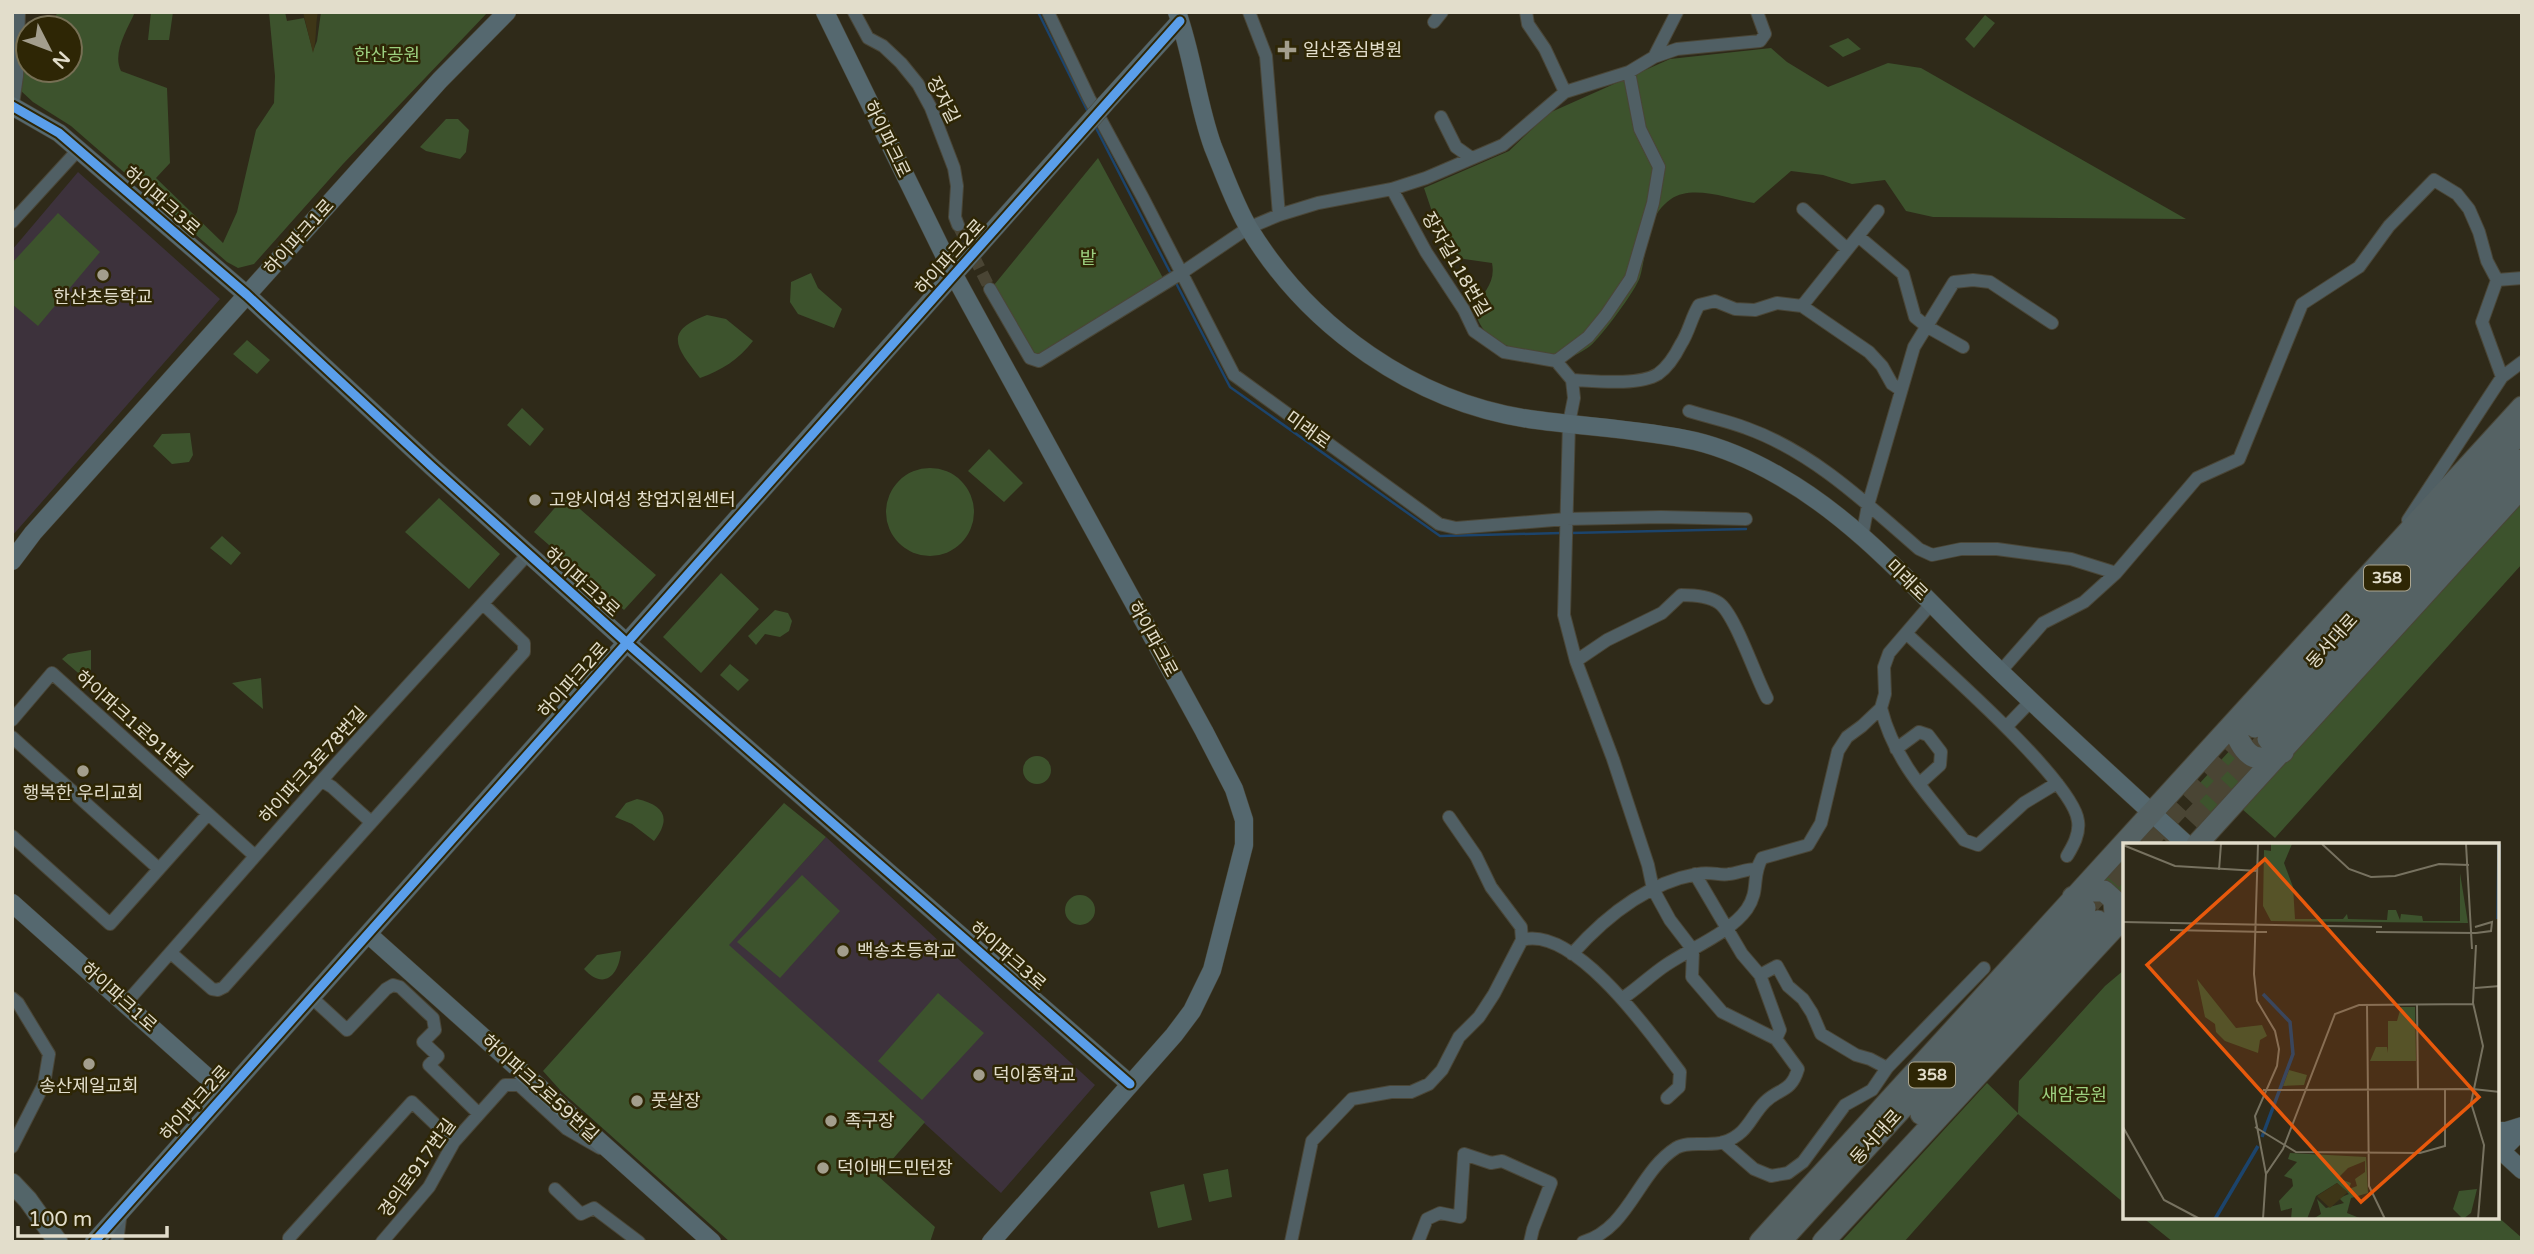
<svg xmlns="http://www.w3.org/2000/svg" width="2534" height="1254" font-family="'Varela Round','Noto Sans KR',sans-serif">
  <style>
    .education { fill: #3d323c }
    .green { fill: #3d532d }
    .sand { fill: #3e3617 }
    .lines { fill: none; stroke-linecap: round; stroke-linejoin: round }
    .stream { stroke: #1c446c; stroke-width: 2.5 }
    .street-tunnel { stroke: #4a4534; stroke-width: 12; stroke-dasharray: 12 6; stroke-linecap: butt }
    .highway-tunnel { stroke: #4a4534; stroke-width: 21; stroke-dasharray: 21 10; stroke-linecap: butt }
    .street-casing { stroke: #4a4637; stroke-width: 14 }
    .secondary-casing { stroke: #4a4637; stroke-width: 19 }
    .primary-casing { stroke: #4a4637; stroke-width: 21 }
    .highway-casing { stroke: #4a4637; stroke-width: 23 }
    .street { stroke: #505f64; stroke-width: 12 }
    .secondary { stroke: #55686f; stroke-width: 18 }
    .primary { stroke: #536569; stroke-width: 19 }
    .highway { stroke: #556264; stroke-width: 21 }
    .secondary-bridge-casing { stroke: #4a4637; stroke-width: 19; stroke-linecap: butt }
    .secondary-bridge { stroke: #55686f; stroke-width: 18 }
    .cycleway-casing { stroke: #2e2605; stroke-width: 13 }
    .cycleway { stroke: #5a9eea; stroke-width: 9 }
    .poi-dot { fill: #a39e8d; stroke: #2e2605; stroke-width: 2.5 }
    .labels { text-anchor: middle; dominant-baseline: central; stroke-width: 5; stroke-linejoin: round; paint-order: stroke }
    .shield { fill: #2e2605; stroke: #aca690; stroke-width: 2 }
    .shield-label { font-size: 16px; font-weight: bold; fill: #e2ddcb }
    .poi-label { font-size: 18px; fill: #e2ddcb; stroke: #2e2605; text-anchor: start }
    .park-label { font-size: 18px; fill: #9ccf7f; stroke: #2e2605 }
    .street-label { font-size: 18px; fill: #e2ddcb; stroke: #2e2605 }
    .inset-river { fill: none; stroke: #1c446c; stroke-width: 3.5 }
    .inset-road { fill: none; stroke: #777260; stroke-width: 2 }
    .view { fill: #e8590c; fill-opacity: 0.15; stroke: #e8590c; stroke-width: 3.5 }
    .inset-edge { fill: none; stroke: #e2ddcb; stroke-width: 3.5 }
  </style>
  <rect width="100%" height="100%" fill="#2f2a19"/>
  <path class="education" d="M78 172 220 299 12 536V250Z
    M826 837 1095 1085 1001 1193 728 945Z"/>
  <path class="green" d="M58 12H135C127 30 112 53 121 71L167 88 170 163 156 178 223 243 237 212 256 130 274 103 275 76 269 12H285L287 21 304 18 313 51 317 41 321 12H488L343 164 254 264 238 268 227 262 71 126 33 102 20 90 23 74 22 28 28 34V70H70V28H48Z
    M151 12H173L169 40H148Z
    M1985 15 1995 23 1974 48 1965 39Z
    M1848 38 1861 49 1843 57 1829 46Z
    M1771 48 1787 62 1828 87 1888 63 1921 68 2186 219 1933 217 1906 211 1885 180 1852 184 1823 175 1791 171 1754 203C1729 199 1693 184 1671 199 1644 218 1648 249 1640 277 1636 290 1601 337 1590 346 1585 350 1572 358 1566 358 1559 359 1517 349 1508 346 1490 339 1478 328 1475 309 1483 292 1496 283 1492 263L1464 259 1444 247 1424 188 1509 151 1549 113 1670 59Z
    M446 119H458L469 130 466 152 460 159 426 151 420 147Z
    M1098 158 1163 278 1037 357 994 285Z
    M58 213 100 252 38 326 12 304V263Z
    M811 273 818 288 842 309 834 328 798 314 790 302 791 282Z
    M707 315 726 319 753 341C738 360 722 370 700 378 678 349 661 332 707 315Z
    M247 340 270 360 257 374 233 354Z
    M522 408 544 429 530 446 507 425Z
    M190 433 193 455 189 462 172 464 153 446 162 434Z
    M989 449 1023 483 1004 502 968 471Z
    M886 512a44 44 0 1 1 88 0a44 44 0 1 1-88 0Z
    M565 496 656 575 624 610 534 532Z
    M439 498 500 554 469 589 405 532Z
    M2522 499V564L2275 838 2242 809Z
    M222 536 241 553 231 565 210 548Z
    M721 573 759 609 701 673 663 637Z
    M775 610 788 613 792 621 789 631 780 637 765 634 756 645 748 636Z
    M91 650V671L84 678 62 659 68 654Z
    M730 664 749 680 738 691 720 675Z
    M261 678 263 709 232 683Z
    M2233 747 2263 766 2212 818 2188 796Z
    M1023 770a14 14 0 1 1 28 0a14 14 0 1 1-28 0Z
    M637 799C664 805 672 818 654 841L632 824 615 817 626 803Z
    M784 803 826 837 729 945 925 1122 878 1176 935 1227 930 1242H730L561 1091 543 1071Z
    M2124 848V904L2092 882Z
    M802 875 840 911 780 978 737 942Z
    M1065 910a15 15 0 1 1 30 0a15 15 0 1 1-30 0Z
    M621 951C619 975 604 991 584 969L597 955Z
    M2124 970V1203L2018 1114 1904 1242H1841L1987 1083 2018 1113 2019 1081 2105 986Z
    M938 993 984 1033 922 1100 878 1061Z
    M1228 1169 1232 1197 1209 1202 1203 1174Z
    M1184 1184 1192 1220 1158 1228 1150 1192Z
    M2497 1216 2522 1238V1242H2173L2142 1217Z"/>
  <path class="sand" d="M303 12H318C315 26 317 39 313 53Z"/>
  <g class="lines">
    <path class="stream" d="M1038 12 1089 114
      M1095 126 1172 276
      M1175 281 1230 387 1440 536 1561 533
      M1571 533 1746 529"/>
    <path class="street-tunnel" d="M958 225 990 289"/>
    <path class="highway-tunnel" d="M2145 844 2251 731
      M2169 844 2263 744
      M2090 903 2124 866"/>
    <g class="street-casing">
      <path id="street" d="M854 12 868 38 883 46 901 63 918 84 931 108 954 168 957 186 955 217 958 225
        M1048 12 1089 98 1143 198 1234 375 1439 524 1456 528 1566 519 1661 517 1746 519
        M1249 12 1266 56 1279 215
        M1526 12 1528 24 1545 49 1565 92
        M1434 22 1442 12
        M1654 57 1677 12
        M12 111 17 76 19 12
        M1441 117 1456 147 1470 157
        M1392 189 1426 252 1464 310 1474 331 1504 352 1556 361 1572 380 1574 398 1569 423 1564 615 1576 661 1613 759 1648 865 1653 889 1670 920 1693 950 1692 977 1722 1012 1776 1039 1798 1069C1791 1093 1779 1088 1765 1102 1750 1117 1748 1134 1724 1142 1709 1147 1689 1140 1676 1148 1638 1172 1629 1229 1583 1242
        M1803 209 1847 249
        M12 222 78 150
        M1858 236 1903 274 1915 317 1926 326 1963 347
        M2497 280 2482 322 2502 377
        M2497 280 2522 278
        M990 289 1030 358 1039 361 1180 274 1248 228 1279 215 1318 203 1392 189 1426 178 1503 145 1565 92 1629 72 1654 57 1677 49 1760 41 1765 34 1757 12
        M1802 306 1878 211
        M1556 361 1588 337 1606 315 1631 278 1653 203 1659 167 1640 129 1629 72
        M1572 380C1594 381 1639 386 1658 374 1668 367 1676 354 1681 344 1689 332 1691 318 1699 305L1715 301 1735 309 1755 310 1777 303 1802 306 1869 352 1882 366 1892 384 1901 390
        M1689 411C1708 417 1728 421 1746 428 1813 452 1866 503 1919 549L1932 555 1961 549H1997L2071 559 2116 573
        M2408 520 2502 377 2522 362
        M1862 537 1868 505 1914 347 1954 282 1973 280 1990 282 2052 323
        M1907 634C1940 665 2074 782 2078 821 2080 834 2073 846 2067 856
        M1576 661 1607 640 1662 613 1681 595C1692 595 1709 596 1719 603 1735 614 1756 678 1767 698
        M2000 672 2043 623 2084 602 2116 573 2197 478 2239 459 2302 304 2359 267 2389 226 2434 180 2457 194 2469 209 2479 232 2487 261 2497 280
        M1881 708C1894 761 1930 798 1964 840L1978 845 2024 803 2057 783
        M12 720 52 673 255 856
        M2006 727 2031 701
        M12 737 159 869
        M1896 749 1919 732 1928 735 1941 752 1940 765 1919 784
        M322 781 332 787 371 822
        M12 836 110 924 208 814
        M1695 874 1742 954 1760 975 1780 1030 1776 1039
        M1522 940C1575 925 1652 1035 1680 1072L1679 1087 1667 1098
        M171 953 212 989 218 990 224 987 524 652V643L483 604
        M1572 954C1605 917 1647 883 1697 874 1711 871 1720 876 1729 874 1738 873 1746 869 1756 869
        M1760 975 1777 966 1788 986 1803 999 1812 1013 1821 1034 1856 1055 1870 1059 1887 1068
        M311 997 347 1030 386 989 393 985 400 987 433 1018 435 1030 423 1042 438 1056 429 1065 479 1114
        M12 998 18 1003 49 1054 44 1084 12 1147
        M1623 998C1638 988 1651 975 1666 965 1691 948 1730 933 1747 909 1760 890 1751 877 1762 858L1808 845 1821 823 1838 751 1847 737 1862 726 1881 708 1885 694 1884 667 1889 653 1931 604
        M126 1003 338 762 528 554
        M1723 1142 1754 1169 1771 1176 1788 1173 1803 1162 1845 1105 1872 1090 1887 1068 1984 968
        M555 1189 581 1214 594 1208 639 1242
        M117 1242 121 1211
        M290 1242 289 1238 412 1102 454 1142
        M382 1242 429 1187 454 1142 505 1085H519L567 1129 600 1148
        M1291 1242 1312 1141 1352 1099 1391 1092H1411L1429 1084 1442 1070 1459 1037 1479 1017 1494 994 1522 940 1521 927 1491 887 1476 856 1449 817
        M1418 1242 1427 1219 1440 1213 1460 1217 1464 1154 1491 1163 1502 1161 1551 1183 1533 1229 1530 1242"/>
    </g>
    <g class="secondary-casing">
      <path id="secondary" d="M825 12 954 275 1204 731 1234 789 1244 820V845L1212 970 1192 1011 1174 1035 991 1242
        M1177 12C1193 56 1197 103 1213 147 1223 171 1236 208 1250 230 1310 328 1415 402 1529 419 1584 427 1641 429 1695 441 1724 448 1753 461 1779 476 1855 519 1915 588 1977 649 2045 716 2116 780 2186 844
        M1105 104 1180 21
        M12 106 59 133 247 295 431 466 627 643 1130 1084
        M12 561 33 533 440 80 507 12
        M12 903 225 1093
        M368 934 712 1242
        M2497 1131H2506L2522 1126
        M2497 1147 2522 1170
        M2501 1151 2522 1130
        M94 1242 1074 139"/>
    </g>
    <g class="primary-casing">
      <path id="primary" d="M12 1183 28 1200 58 1242"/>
    </g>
    <g class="highway-casing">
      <path id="highway" d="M2242 714 2236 734C2248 760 2257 763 2283 752
        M2255 727 2419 543 2522 431
        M2268 739 2522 460
        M2197 844 2522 487
        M2073 897 2088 891H2104L2114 900 2115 915 2110 931
        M1921 1114 2098 921
        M1760 1242 2522 407
        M1780 1242 2085 908
        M1823 1242 2124 917"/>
    </g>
    <use href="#street" class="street"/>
    <use href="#secondary" class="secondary"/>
    <use href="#primary" class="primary"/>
    <use href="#highway" class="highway"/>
    <g class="secondary-bridge-casing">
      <path id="secondary-bridge" d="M1074 139 1105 104"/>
    </g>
    <use href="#secondary-bridge" class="secondary-bridge"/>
    <g class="cycleway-casing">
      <path id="cycleway" d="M12 106 59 133 247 295 431 466 627 643 1130 1084
        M94 1242 1180 21"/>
    </g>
    <use href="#cycleway" class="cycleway"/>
  </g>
  <g class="poi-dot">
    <path d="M1283.5 39.5h7v7h7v7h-7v7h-7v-7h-7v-7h7z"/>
    <circle cx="103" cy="275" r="7"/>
    <circle cx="535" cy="500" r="7"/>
    <circle cx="83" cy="771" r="7"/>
    <circle cx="843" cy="951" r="7"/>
    <circle cx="89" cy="1064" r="7"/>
    <circle cx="979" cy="1075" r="7"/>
    <circle cx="637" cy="1101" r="7"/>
    <circle cx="831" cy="1121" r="7"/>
    <circle cx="823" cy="1168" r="7"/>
  </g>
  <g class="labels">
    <g class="shield">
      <rect x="2364" y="565.5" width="46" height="25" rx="5"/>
      <rect x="1909" y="1062.5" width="46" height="25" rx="5"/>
    </g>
    <g class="shield-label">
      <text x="2387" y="578">358</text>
      <text x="1932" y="1075">358</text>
    </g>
    <g class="poi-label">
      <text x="1303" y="50">일산중심병원</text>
      <text x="103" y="297" text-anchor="middle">한산초등학교</text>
      <text x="549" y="500">고양시여성 창업지원센터</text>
      <text x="83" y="793" text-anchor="middle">행복한 우리교회</text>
      <text x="857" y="951">백송초등학교</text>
      <text x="993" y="1075">덕이중학교</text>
      <text x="89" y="1086" text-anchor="middle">송산제일교회</text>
      <text x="651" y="1101">풋살장</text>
      <text x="845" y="1121">족구장</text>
      <text x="837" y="1168">덕이배드민턴장</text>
    </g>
    <g class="park-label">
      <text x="387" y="55">한산공원</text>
      <text x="1088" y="258">밭</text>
      <text x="2074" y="1095">새암공원</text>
    </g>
    <g class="street-label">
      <text transform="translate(943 100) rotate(63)">장자길</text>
      <text transform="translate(887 139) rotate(64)">하이파크로</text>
      <text transform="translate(162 201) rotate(41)">하이파크3로</text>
      <text transform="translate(299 237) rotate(-48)">하이파크1로</text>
      <text transform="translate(950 257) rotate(-48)">하이파크2로</text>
      <text transform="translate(1456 264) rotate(60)">장자길118번길</text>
      <text transform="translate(1308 430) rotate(36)">미래로</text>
      <text transform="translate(1907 580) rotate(44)">미래로</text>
      <text transform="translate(582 582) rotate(42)">하이파크3로</text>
      <text transform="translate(1153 639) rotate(61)">하이파크로</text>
      <text transform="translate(2332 641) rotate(-48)">동서대로</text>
      <text transform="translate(573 680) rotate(-48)">하이파크2로</text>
      <text transform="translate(134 724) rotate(42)">하이파크1로91번길</text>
      <text transform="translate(313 765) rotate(-48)">하이파크3로78번길</text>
      <text transform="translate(1008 956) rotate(41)">하이파크3로</text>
      <text transform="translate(119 997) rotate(42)">하이파크1로</text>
      <text transform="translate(540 1088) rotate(42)">하이파크2로59번길</text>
      <text transform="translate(195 1103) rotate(-48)">하이파크2로</text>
      <text transform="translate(1876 1137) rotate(-48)">동서대로</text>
      <text transform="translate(417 1168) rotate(-54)">경의로917번길</text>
    </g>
  </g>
  <g transform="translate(2123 843)">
    <rect width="376" height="376" fill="#2f2a19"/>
    <path d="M148 1H169L161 20 170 44 172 76H220L224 71 225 76 264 77 265 67H273L277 77 278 71 299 73 300 78H337V30L345 80 148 78 140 63 141 7 148 8ZM74 136 113 185 139 182 144 193 137 197 135 210 102 198 93 189 92 181 82 174ZM278 164H292L293 218H247L253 204H264L265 210V178H274ZM166 227 184 232 181 242 160 243ZM167 310 243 314 245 350 228 355 224 370 239 376H190L198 371 194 356 203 365 221 360 216 355 226 351 214 340 193 353 184 376H168L169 365 158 368 156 358 170 343 169 336 161 333 174 319 165 316ZM242 318V329L232 336 234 343 226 346 228 340 215 335 225 325ZM354 346 348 370 340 376 330 366 336 348Z" fill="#3d532d" fill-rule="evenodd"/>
    <path d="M214 340 225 349 207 365 194 353Z" fill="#3e3617"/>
    <path class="inset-river" d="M375 76 376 1M139 294 170 211 167 179 140 151M92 376 135 303"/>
    <path class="inset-road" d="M199 1 226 26 248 34 272 33 316 21 346 22M343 1 349 106M0 2 52 23 135 28M96 27 98 1M0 79 259 84M352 84 369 79 368 88 353 90M47 87 144 89M253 89 353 90M353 102 350 160 360 203 348 260 361 302 355 376M131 131 134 158 152 188 156 206 154 223 132 273 143 331 140 376M131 131 135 1M352 145 377 143M294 161 295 246M244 162 246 343 262 376M350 246 377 249M140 247 350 246M0 284 41 357 77 376M132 284 173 309 297 310 322 303V246M143 331 160 306 212 171 236 162 350 161"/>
    <path class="view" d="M142 16 356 254 238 359 24 122Z"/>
    <rect width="376" height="376" class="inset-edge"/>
  </g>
  <rect width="2534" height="1254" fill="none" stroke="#e2ddcb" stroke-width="28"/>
  <g transform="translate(49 49) rotate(132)"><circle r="33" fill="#2e2605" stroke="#766f54" stroke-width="2"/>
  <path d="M0-5L12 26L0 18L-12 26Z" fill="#a39e8d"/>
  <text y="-10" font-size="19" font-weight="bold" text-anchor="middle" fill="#e2ddcb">N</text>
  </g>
  <path d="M18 1226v10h149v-10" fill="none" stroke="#e2ddcb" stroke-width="3.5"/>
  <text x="28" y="1226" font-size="21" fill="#e2ddcb" stroke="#2e2605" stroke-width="5" paint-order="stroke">100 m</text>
</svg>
